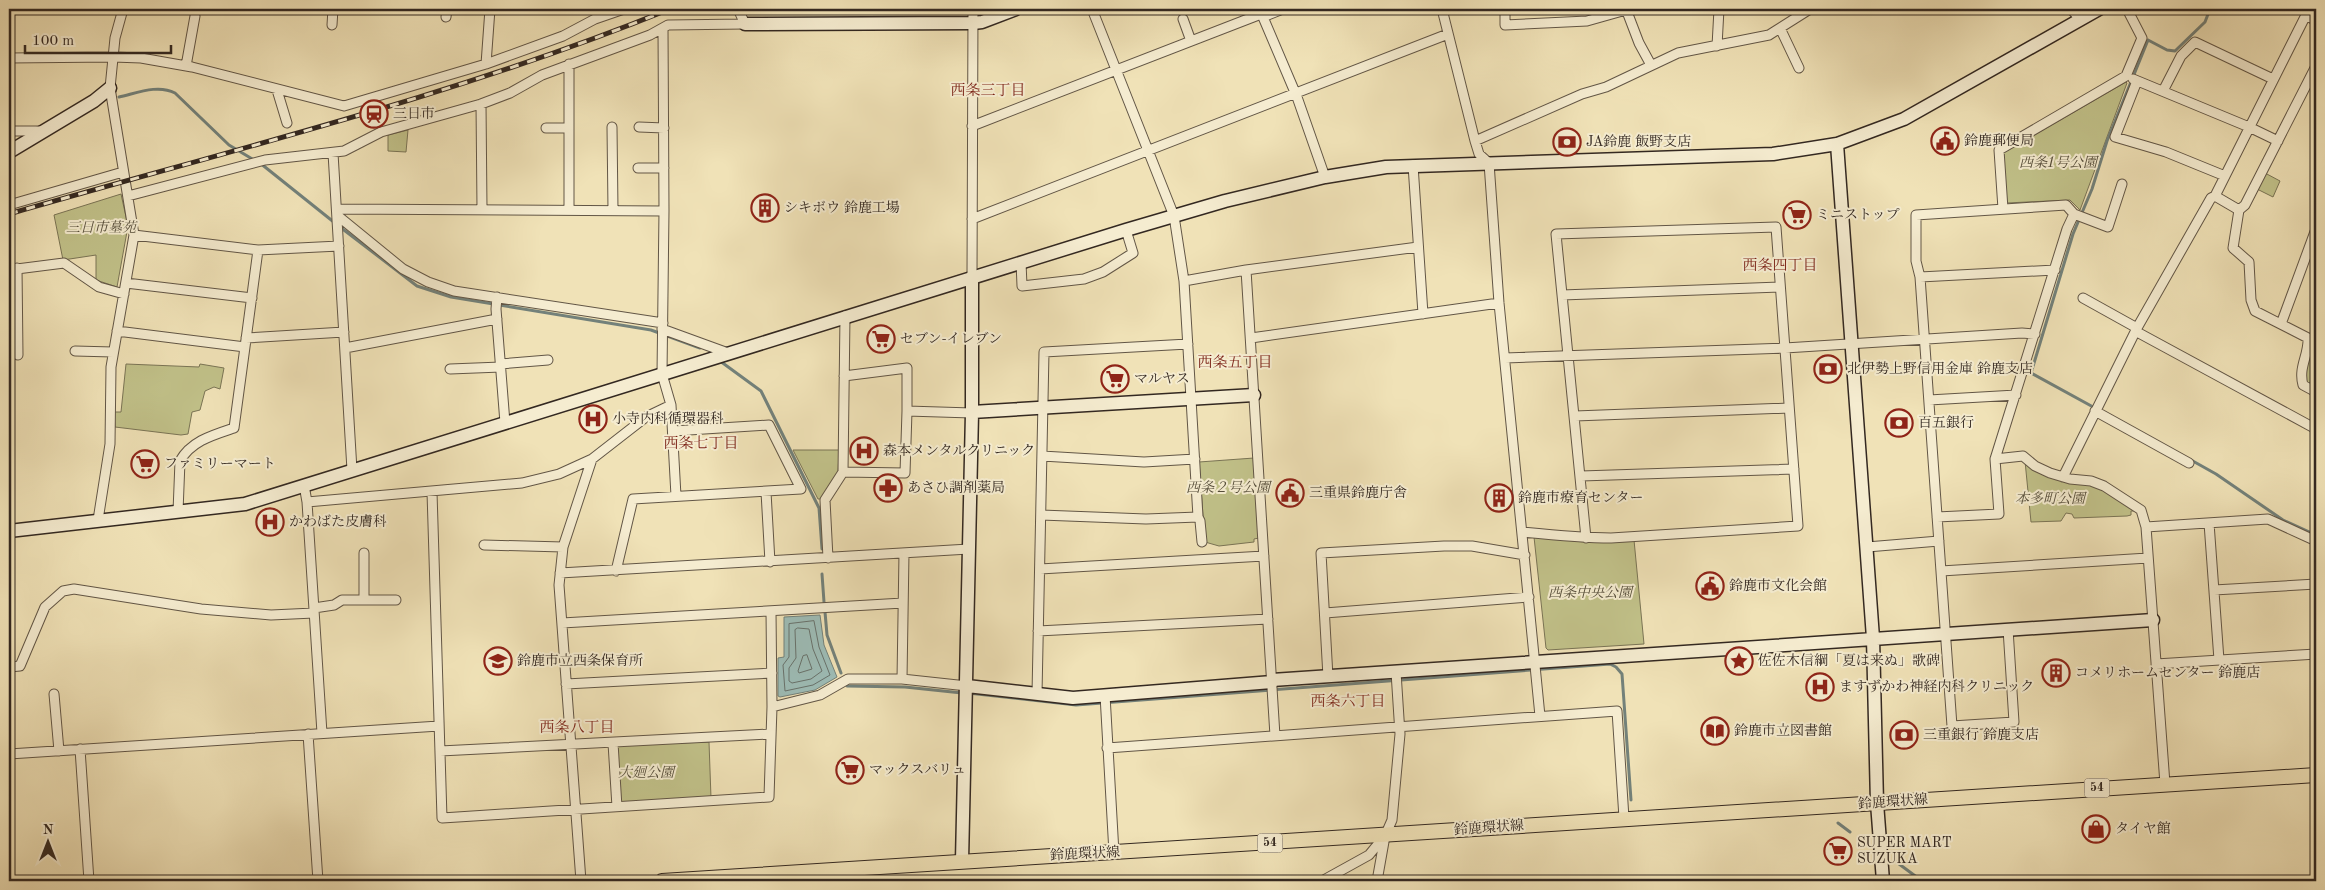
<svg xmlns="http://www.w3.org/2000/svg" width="2325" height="890" font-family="'Old Standard TT','Noto Serif JP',serif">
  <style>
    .green { fill: #c1c189; stroke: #7a7455 }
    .water { fill: #9dbcb6; stroke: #73817a }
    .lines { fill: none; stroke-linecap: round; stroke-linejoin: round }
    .shore { stroke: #68726c; stroke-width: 1 }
    .stream { stroke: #73817a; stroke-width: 3 }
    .street-casing { stroke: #625646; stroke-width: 11 }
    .secondary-casing { stroke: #332821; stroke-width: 15 }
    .primary-casing { stroke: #332821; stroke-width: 16 }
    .street { stroke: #f5ecd0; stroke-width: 9 }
    .secondary { stroke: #f5ecd0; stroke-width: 12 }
    .primary { stroke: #f0e2b7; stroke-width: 14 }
    .rail-casing { stroke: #332821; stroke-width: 5 }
    .rail { stroke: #f5ecd0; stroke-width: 3; stroke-dasharray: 9; stroke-linecap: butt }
    .labels { text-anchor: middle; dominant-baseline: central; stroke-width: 4; stroke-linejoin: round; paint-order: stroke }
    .shield { fill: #f5ecd0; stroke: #6d6356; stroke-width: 1 }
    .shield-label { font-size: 12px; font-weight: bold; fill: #332821 }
    .poi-label { font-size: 14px; fill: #332821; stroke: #f5ecd0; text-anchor: start }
    .park-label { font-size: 14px; font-style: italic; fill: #564e3b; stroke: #f5ecd0 }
    .street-label { font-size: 14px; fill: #332821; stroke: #f5ecd0 }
    .neighbourhood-label { font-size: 15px; fill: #7a1f14; stroke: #f5ecd0 }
  </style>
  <rect width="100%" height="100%" fill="#f0e2b7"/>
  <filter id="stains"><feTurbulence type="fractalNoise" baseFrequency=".004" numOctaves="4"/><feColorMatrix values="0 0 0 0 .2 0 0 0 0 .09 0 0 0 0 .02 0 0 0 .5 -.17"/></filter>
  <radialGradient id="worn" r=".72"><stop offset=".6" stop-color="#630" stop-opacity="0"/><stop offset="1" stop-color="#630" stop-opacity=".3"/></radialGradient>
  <path class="green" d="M2126 82 2127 83 2080 210 2070 200 2006 203 2003 153Z
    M408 130 406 152 388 151V135Z
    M2265 173 2280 181 2273 197 2257 189Z
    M121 194 128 226 117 287 96 280V255L63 260 54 215Z
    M2316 338V390L2307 384 2303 374Z
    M126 364 199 367 200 364 224 368 220 389 214 387 205 391 200 410 192 412 188 434 181 435 115 427 114 412H121Z
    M793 450H839L838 474 822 499H818Z
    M1254 458 1259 538 1254 539V542L1219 546 1205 542 1199 462Z
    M2025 461 2103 488 2136 511H2131V515L2127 516 2074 518 2072 514 2066 513 2061 521 2031 522Z
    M1534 537 1586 542 1634 540 1644 644 1548 650 1546 648Z
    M709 742 711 798 623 803 619 800 616 749 620 745Z"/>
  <path class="water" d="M820 615 824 645 837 677 815 690 780 697 778 696V658L784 657V617Z"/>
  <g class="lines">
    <path class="shore" d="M814 621 819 647 830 675 813 685 785 691 783 665 789 657V624Z
      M798 628 809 629 813 649 822 671 811 679 792 683 789 681V668L796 658 795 630Z
      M807 655 812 669 799 673 798 671 803 656Z"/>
    <path class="stream" d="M119 97C137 93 158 84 175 93L229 145 254 160
      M260 163 335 223
      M340 227 417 286 451 297 651 330 700 348
      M720 361 761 391 819 508 822 549
      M2095 408 2031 373 2073 234 2092 189 2107 141 2148 40 2167 50 2175 51 2205 22 2210 9
      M2191 460 2216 474 2283 520 2316 535
      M822 574 824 602
      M825 612 827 635 841 673
      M847 686 905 687 962 693
      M968 693 1076 705 1610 664 1616 667 1622 674 1631 800
      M1838 823 1850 832
      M1863 839 1866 842
      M1895 861 1922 881"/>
    <g class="street-casing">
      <path id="street" d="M1442 9 1475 141 1479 154 1489 163 1499 303 1540 716
        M1505 9V25L1587 21 1626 10
        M1626 9 1639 43 1651 65
        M2071 9 2080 19
        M1260 10 1297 97 1325 177
        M2306 15 2316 21
        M446 17 447 9
        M1263 17 1283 9
        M1183 19 1191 41
        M332 25 333 9
        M663 28 664 211 662 374 671 405 676 496
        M1780 28 1799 68
        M1717 46 1719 9
        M9 58 113 57 141 58 192 67 344 106 486 64 563 36 595 19 624 9
        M486 64 490 9
        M186 66 195 16
        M2133 79 2249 127 2278 141
        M2137 81 2115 137 2166 152 2225 176
        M277 90 287 123
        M2163 91 2181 56 2195 42 2273 79
        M481 104 482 209
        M972 126 1261 14
        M612 127 613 210
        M639 127 664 128
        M546 128H569
        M10 131H42
        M1475 141 1582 94 1606 87 1678 53 1769 35 1810 9
        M333 153 352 470
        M1413 165 1423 314
        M638 168H664
        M128 196 265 160 344 151 381 132 481 104 510 93 542 75 650 35 668 25 745 24 738 9
        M2215 196 2239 210 2233 248 2249 262 2251 300 2255 311 2308 338C2309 355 2298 367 2303 385L2316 392
        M9 205 123 172
        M337 209 664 211
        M2003 209 1999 150 2126 76 2142 38 2127 9
        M569 210V64
        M2239 210 2245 205 2316 66
        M2074 214 2108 227 2122 184
        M338 216 403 269 428 282 454 291 663 323
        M972 219 1448 34
        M134 235 258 250 339 246
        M1021 262 1022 286 1084 279 1103 272 1133 253 1126 230
        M17 268 18 355
        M9 270 64 263 99 287 124 294
        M1246 270 1275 736
        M972 277 973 9
        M1920 277 2055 270
        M1184 281 1246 270 1418 247
        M126 283 252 298
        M1562 295 1780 287
        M497 297 496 309 505 423
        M2083 298 2137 328
        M845 316 843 472 905 473 907 411 972 413
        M2281 324 2316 229
        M662 329 728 353
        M117 331 245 347 258 250
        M2137 332 2316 429
        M246 338 344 332
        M1251 338 1499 303
        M345 348 497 319
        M75 351 113 352
        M1505 358 1785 348 2022 333 2035 334
        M500 364 548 360
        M450 369 501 367
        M844 376 907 368V411
        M1929 400 2016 395
        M2095 411 2189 463
        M1575 416 1789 408
        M1042 456 1144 462 1195 459
        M1581 476 1794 469
        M2063 477 2137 328 2211 198 2215 196 2309 9
        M304 485 307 502 322 733
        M432 492 442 818 769 797 772 707 771 611
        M766 492 770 562
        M307 502 522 483 559 474 592 459 646 417 671 405
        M178 512 180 461C191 441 213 435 234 428L245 347
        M1041 515 1146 519 1198 517 1184 281 1174 216 1092 9
        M1198 517 1200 521 1202 542
        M1937 517 1999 514 1995 459
        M98 520 110 444 111 367 134 235 110 88 115 38 123 9
        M2209 523 2219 660
        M2146 527 2268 519 2316 541
        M1522 532C1552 535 1581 538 1611 538L1798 526 1776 227 1556 234 1586 538
        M484 545 563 547
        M1867 547 1939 541
        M828 558 825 500 843 472
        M1040 569 1264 556
        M616 571 633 499 801 489 769 425 673 431
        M1941 571 2148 558
        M560 573 969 549
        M2214 590 2316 584
        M364 600H396
        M314 608 334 605 342 600H364V553
        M1325 613 1529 597
        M562 623 903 603
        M2008 629 2014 722 1952 726 1920 277 1916 261V215L2066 205 2074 214 2067 229 1995 459 2023 456 2035 466 2050 473 2070 479 2091 481 2104 486 2141 510 2146 527 2165 784
        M1038 631 1268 619
        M2156 664 2316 654
        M9 667 20 666 45 607 63 591 74 589 201 609 271 615 314 613
        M1328 677 1321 553 1444 546H1472L1525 555
        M902 679 904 553
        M566 684 772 673
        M54 694 59 751
        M1037 694 1044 352 1188 344
        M1105 695 1114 853
        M772 707 820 695 848 679H902L967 686
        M308 734 318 881
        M613 743 617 807
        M1107 748 1617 711 1624 818
        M80 749 89 881
        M440 751 771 734
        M9 754 439 726
        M581 881 559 585 563 547 592 459
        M1322 881 1369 855 1383 838
        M1377 881 1385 836 1392 820 1400 734 1396 672"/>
    </g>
    <g class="secondary-casing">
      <path id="secondary" d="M745 24 973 23 982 22 1016 9
        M1837 144 1873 638 1877 803 1883 881
        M9 152 94 101 110 88
        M972 412 1254 395
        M9 531 245 504 1126 230 1225 201 1325 177 1386 167 1773 154 1837 144 1904 119 2099 9
        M1272 680 2153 620
        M967 686 1073 698 1272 682
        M962 861 972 413V277"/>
    </g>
    <g class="primary-casing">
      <path id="primary" d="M662 881 2316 775"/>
    </g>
    <use href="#street" class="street"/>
    <use href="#secondary" class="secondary"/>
    <use href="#primary" class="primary"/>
    <g class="rail-casing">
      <path id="rail" d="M9 214C231 150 456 96 670 9"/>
    </g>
    <use href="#rail" class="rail"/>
  </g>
  <defs>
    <g id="station-ring" transform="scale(1.4375)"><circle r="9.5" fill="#f5ecd0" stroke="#8f2418" stroke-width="1.5"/><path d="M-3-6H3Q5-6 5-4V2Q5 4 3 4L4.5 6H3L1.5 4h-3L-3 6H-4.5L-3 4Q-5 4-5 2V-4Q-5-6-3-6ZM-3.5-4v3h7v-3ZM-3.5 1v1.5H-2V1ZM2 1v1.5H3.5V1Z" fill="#8f2418"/></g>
    <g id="civic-ring" transform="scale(1.4375)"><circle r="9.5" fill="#f5ecd0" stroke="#8f2418" stroke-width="1.5"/><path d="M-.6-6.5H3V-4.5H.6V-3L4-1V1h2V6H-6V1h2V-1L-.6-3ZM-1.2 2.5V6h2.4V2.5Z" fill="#8f2418"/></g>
    <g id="bank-ring" transform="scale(1.4375)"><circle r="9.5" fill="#f5ecd0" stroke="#8f2418" stroke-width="1.5"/><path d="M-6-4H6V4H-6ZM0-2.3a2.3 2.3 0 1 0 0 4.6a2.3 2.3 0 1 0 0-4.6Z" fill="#8f2418"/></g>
    <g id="building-ring" transform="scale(1.4375)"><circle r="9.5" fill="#f5ecd0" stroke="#8f2418" stroke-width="1.5"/><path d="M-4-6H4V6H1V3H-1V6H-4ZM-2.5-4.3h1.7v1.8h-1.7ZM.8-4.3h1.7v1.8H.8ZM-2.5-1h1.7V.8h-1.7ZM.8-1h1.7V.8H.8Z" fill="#8f2418"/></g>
    <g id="supermarket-ring" transform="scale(1.4375)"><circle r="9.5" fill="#f5ecd0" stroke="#8f2418" stroke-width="1.5"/><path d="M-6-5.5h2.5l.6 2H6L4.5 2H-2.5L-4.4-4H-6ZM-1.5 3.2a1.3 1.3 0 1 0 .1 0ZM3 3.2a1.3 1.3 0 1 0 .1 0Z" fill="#8f2418"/></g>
    <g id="hospital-ring" transform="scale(1.4375)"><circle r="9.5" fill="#f5ecd0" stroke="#8f2418" stroke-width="1.5"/><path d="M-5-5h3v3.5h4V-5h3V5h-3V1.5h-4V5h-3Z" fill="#8f2418"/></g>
    <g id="pharmacy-ring" transform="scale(1.4375)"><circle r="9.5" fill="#f5ecd0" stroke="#8f2418" stroke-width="1.5"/><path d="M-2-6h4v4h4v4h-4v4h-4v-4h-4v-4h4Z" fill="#8f2418"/></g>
    <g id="school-ring" transform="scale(1.4375)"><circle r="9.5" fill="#f5ecd0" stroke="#8f2418" stroke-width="1.5"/><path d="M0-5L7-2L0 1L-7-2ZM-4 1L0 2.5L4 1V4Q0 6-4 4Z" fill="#8f2418"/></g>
    <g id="sight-ring" transform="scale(1.4375)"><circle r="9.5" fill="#f5ecd0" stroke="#8f2418" stroke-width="1.5"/><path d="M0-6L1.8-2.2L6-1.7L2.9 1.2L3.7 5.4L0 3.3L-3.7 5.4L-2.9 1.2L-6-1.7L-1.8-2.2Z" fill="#8f2418"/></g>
    <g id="library-ring" transform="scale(1.4375)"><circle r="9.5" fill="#f5ecd0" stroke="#8f2418" stroke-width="1.5"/><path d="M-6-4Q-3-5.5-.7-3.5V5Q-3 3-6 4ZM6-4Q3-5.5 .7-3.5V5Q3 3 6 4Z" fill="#8f2418"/></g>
    <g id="shop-ring" transform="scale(1.4375)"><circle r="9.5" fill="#f5ecd0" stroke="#8f2418" stroke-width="1.5"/><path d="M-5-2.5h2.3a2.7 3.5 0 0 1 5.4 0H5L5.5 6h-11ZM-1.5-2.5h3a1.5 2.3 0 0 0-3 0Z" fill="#8f2418"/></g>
  </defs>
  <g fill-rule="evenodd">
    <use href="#station-ring" x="374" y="114"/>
    <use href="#civic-ring" x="1945" y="141"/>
    <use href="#bank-ring" x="1567" y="142"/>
    <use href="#building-ring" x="765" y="208"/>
    <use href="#supermarket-ring" x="1797" y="215"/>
    <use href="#supermarket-ring" x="881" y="339"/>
    <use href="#bank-ring" x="1828" y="369"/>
    <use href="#supermarket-ring" x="1115" y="379"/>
    <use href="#hospital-ring" x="593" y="419"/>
    <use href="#bank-ring" x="1899" y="423"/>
    <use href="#hospital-ring" x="864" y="451"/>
    <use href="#supermarket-ring" x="145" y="464"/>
    <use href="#pharmacy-ring" x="888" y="488"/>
    <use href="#civic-ring" x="1290" y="493"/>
    <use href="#building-ring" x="1499" y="498"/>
    <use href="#hospital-ring" x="270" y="522"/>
    <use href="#civic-ring" x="1710" y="586"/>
    <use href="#school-ring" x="498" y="661"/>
    <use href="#sight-ring" x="1739" y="661"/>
    <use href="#building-ring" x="2056" y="673"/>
    <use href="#hospital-ring" x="1820" y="687"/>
    <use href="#library-ring" x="1715" y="731"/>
    <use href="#bank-ring" x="1904" y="735"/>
    <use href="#supermarket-ring" x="850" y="770"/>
    <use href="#shop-ring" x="2096" y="829"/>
    <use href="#supermarket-ring" x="1838" y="851"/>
  </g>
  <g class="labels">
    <g class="shield">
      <rect x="2084.5" y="778.5" width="25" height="19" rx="4"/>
      <rect x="1257.5" y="833.5" width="25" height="19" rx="4"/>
    </g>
    <g class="shield-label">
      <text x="2097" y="788">54</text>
      <text x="1270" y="843">54</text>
    </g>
    <g class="poi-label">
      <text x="393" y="114">三日市</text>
      <text x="1964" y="141">鈴鹿郵便局</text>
      <text x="1586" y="142">JA鈴鹿 飯野支店</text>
      <text x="784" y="208">シキボウ 鈴鹿工場</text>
      <text x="1816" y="215">ミニストップ</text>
      <text x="900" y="339">セブン-イレブン</text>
      <text x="1847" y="369">北伊勢上野信用金庫 鈴鹿支店</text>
      <text x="1134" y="379">マルヤス</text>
      <text x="612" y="419">小寺内科循環器科</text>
      <text x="1918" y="423">百五銀行</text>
      <text x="883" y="451">森本メンタルクリニック</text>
      <text x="164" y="464">ファミリーマート</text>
      <text x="907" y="488">あさひ調剤薬局</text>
      <text x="1309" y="493">三重県鈴鹿庁舎</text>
      <text x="1518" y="498">鈴鹿市療育センター</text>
      <text x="289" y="522">かわばた皮膚科</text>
      <text x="1729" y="586">鈴鹿市文化会館</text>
      <text x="517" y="661">鈴鹿市立西条保育所</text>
      <text x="1758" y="661">佐佐木信綱「夏は来ぬ」歌碑</text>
      <text x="2075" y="673">コメリホームセンター 鈴鹿店</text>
      <text x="1839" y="687">ますずかわ神経内科クリニック</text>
      <text x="1734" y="731">鈴鹿市立図書館</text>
      <text x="1923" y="735">三重銀行 鈴鹿支店</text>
      <text x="869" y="770">マックスバリュ</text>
      <text x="2115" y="829">タイヤ館</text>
      <text x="1857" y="843">SUPER MART<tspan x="1857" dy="16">SUZUKA</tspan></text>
    </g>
    <g class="park-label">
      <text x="2058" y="163">西条1号公園</text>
      <text x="101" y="228">三日市墓苑</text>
      <text x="1228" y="488">西条２号公園</text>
      <text x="2050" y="499">本多町公園</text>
      <text x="1590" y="593">西条中央公園</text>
      <text x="646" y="773">大廻公園</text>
    </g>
    <g class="street-label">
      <text transform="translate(1893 802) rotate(-4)">鈴鹿環状線</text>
      <text transform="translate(1489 828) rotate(-4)">鈴鹿環状線</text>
      <text transform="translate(1085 854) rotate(-3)">鈴鹿環状線</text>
    </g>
    <g class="neighbourhood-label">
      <text x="988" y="91">西条三丁目</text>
      <text x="1780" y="266">西条四丁目</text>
      <text x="1235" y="363">西条五丁目</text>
      <text x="701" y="444">西条七丁目</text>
      <text x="1348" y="702">西条六丁目</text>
      <text x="577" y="728">西条八丁目</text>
    </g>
  </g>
  <rect width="2325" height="890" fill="none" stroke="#f0e2b7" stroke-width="30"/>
  <rect x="10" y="10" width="2305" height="870" fill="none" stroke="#332821" stroke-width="2.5"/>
  <rect x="15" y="15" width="2295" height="860" fill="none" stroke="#332821"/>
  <g transform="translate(48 842)" stroke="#f5ecd0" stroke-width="4" paint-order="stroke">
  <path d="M0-4L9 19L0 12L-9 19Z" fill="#332821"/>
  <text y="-8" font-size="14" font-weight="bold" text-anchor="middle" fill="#332821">N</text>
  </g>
  <path d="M25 45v8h146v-8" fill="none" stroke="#332821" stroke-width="2.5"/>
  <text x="32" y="45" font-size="15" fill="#332821" stroke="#f5ecd0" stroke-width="4" paint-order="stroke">100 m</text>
  <rect width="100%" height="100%" filter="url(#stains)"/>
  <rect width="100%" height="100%" fill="url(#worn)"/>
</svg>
